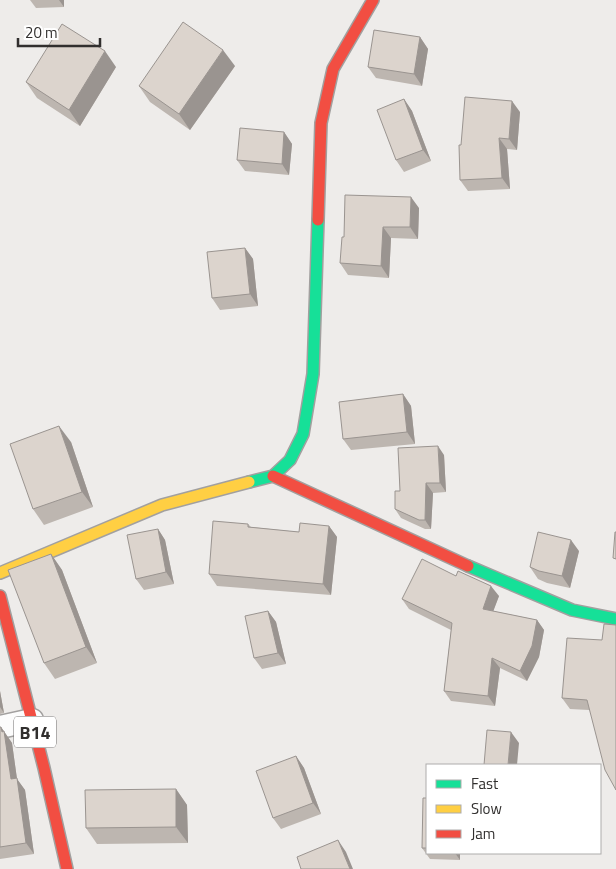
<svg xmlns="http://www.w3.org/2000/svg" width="616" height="869" font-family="'Titillium Web',sans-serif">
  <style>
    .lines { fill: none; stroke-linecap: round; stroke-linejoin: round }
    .street-casing { stroke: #a2a09f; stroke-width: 25 }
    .fast-casing { stroke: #a2a09f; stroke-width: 14 }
    .slow-casing { stroke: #a2a09f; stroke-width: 14 }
    .jam-casing { stroke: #a2a09f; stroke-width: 14 }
    .street { stroke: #fcfcfc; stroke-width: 22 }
    .fast { stroke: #16e098; stroke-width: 11 }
    .slow { stroke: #ffcf43; stroke-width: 11 }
    .jam { stroke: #f24e42; stroke-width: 11 }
    .wall { fill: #bdb6b0 }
    .shaded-wall { fill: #9a9490 }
    .building { fill: #dcd4cd; stroke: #9a9490 }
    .labels { text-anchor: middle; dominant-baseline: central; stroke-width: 4.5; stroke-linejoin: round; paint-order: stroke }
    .shield { fill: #fff; stroke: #6f6d6d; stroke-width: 1 }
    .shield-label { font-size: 18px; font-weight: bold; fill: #312f2e }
  </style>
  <rect width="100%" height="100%" fill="#eeecea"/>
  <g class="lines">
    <g class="street-casing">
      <path id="street" d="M0 727 32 720"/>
    </g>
    <g class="fast-casing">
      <path id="fast" d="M249 482 273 476 290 460 303 434 313 374 318 220
        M468 566 572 610 616 619"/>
    </g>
    <g class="slow-casing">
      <path id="slow" d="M0 573 162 505 249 482"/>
    </g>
    <g class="jam-casing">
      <path id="jam" d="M318 220 321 123 333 69 373 0
        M273 476 468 566
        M0 596 44 768 67 869"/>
    </g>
    <use href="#street" class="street"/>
    <use href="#fast" class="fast"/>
    <use href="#slow" class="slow"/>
    <use href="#jam" class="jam"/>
  </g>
  <path class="wall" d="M30 0H64V7L36 8Z
    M420 37 428 49 422 86 376 78 368 67Z
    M235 66 190 130 150 102 139 86Z
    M116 67 80 126 37 98 26 82Z
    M404 99 412 111 431 161 404 172 396 160Z
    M520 112 517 150 507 149 510 189 468 191 460 180 461 145Z
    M284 132 292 144 289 175 245 171 237 160Z
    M419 208 418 239 391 238 389 278 348 275 340 263 344 237Z
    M245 248 253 259 258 306 220 310 212 298Z
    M403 394 411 406 415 444 351 450 343 439Z
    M71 442 93 507 44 525 33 509Z
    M444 455 446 492 433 493 431 529H425L401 518 395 509 400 491Z
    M248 524 251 527 299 532 329 526 337 537 331 595 217 586 209 574Z
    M158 529 165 540 174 584 144 590 136 579Z
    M579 551 570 588 547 583 538 579 530 567Z
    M51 554 62 570 97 663 55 679 44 663Z
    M456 576 499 596 493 611 537 620 544 630 539 657 527 681 500 668 495 706 451 701 444 691 451 630 409 609 402 599Z
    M268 611 276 622 286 664 262 669 254 658Z
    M616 625 589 710 570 709 562 698 602 640Z
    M0 691 4 713 0 714Z
    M0 727H1L12 743 17 779 25 790 34 854 0 859Z
    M296 756 304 768 321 814 281 829 273 818Z
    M176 789 187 805 188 843 97 844 86 828Z
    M427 798V853H460V860L430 859 422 848Z"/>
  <path class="shaded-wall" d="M59 0H64V7Z
    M420 37 428 49 422 86 414 74Z
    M223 50 235 66 190 130 179 114Z
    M105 51 116 67 80 126 69 110Z
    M404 99 412 111 431 161 423 150Z
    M512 101 520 112 517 150 509 139Z
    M284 132 292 144 289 175 282 164Z
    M499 138 507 149 510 189 502 178Z
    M411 197 419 208 418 239 410 227Z
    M383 227 391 238 389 278 381 266Z
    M245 248 253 259 258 306 250 294Z
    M403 394 411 406 415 444 407 432Z
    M59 426 71 442 93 507 82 492Z
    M438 446 444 455 446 492 440 483Z
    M426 483 433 493 431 529 425 520Z
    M329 526 337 537 331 595 323 584Z
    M158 529 165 540 174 584 166 572Z
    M571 540 579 551 570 588 562 576Z
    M51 554 62 570 97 663 86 647Z
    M491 586 499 596 490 620 483 609Z
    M268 611 276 622 286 664 278 653Z
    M537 620 544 630 539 657 527 681 520 671Z
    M492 658 500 668 495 706 488 696Z
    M0 691 4 713 0 707Z
    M1 727 12 743 17 779 25 790 34 854 26 843 11 779Z
    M511 732 519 743 517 765H508Z
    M296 756 304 768 321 814 313 803Z
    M176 789 187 805 188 843 176 827Z
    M338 840 346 852 353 869H350Z
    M455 853H460V860Z"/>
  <path class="building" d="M183 22 223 50 179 114 139 86Z
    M62 24 105 51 69 110 26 82Z
    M374 30 420 37 414 74 368 67Z
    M465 97 512 101 509 139 499 138 502 178 460 180 459 145H461Z
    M404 99 423 150 396 160 377 110Z
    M240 128 284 132 282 164 237 160Z
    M345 195 411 197 410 227H383L381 266 340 263 342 237H344Z
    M245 248 250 294 212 298 207 252Z
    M403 394 407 432 343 439 339 402Z
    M59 426 82 492 33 509 10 444Z
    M438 446 440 483H426L425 520H419L395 509V491H400L398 448Z
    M213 521 248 524V527L299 532 300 523 329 526 323 584 209 574Z
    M158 529 166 572 136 579 127 535Z
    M538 532 571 540 562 576 539 571 530 567Z
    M615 532H616V559L613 558Z
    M51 554 86 647 44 663 8 570Z
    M422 559 456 576 458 571 491 586 483 609 537 620 532 646 520 671 492 658 488 696 444 691 452 623 402 599Z
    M268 611 278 653 254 658 245 616Z
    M604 624 616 625V790L605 770 587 700 562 698 567 638 602 640Z
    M0 727H1L2 732 4 731 11 779 17 778 26 843 0 847Z
    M487 730 511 732 508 765H484Z
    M296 756 313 803 273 818 256 771Z
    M176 789V827L86 828 85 790Z
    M423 798H427V848H422Z
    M338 840 350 869H301L297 857Z"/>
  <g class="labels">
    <rect class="shield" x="14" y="716.5" width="42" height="31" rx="4"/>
    <g class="shield-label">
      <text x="35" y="732">B14</text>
    </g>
  </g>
  <rect x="426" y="764" width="175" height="90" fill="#ffffff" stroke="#adacab"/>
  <rect x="436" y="780" width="25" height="8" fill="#16e098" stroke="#adacab"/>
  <text x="471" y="789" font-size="15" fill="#312f2e">Fast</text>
  <rect x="436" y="805" width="25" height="8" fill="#ffcf43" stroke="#adacab"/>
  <text x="471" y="814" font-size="15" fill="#312f2e">Slow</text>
  <rect x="436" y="830" width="25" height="8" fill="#f24e42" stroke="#adacab"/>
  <text x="471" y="839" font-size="15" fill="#312f2e">Jam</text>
  <path d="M18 38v8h82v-8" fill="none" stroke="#312f2e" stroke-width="2.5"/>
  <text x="25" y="38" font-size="15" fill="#312f2e" stroke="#ffffff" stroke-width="4" paint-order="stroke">20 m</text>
</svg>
